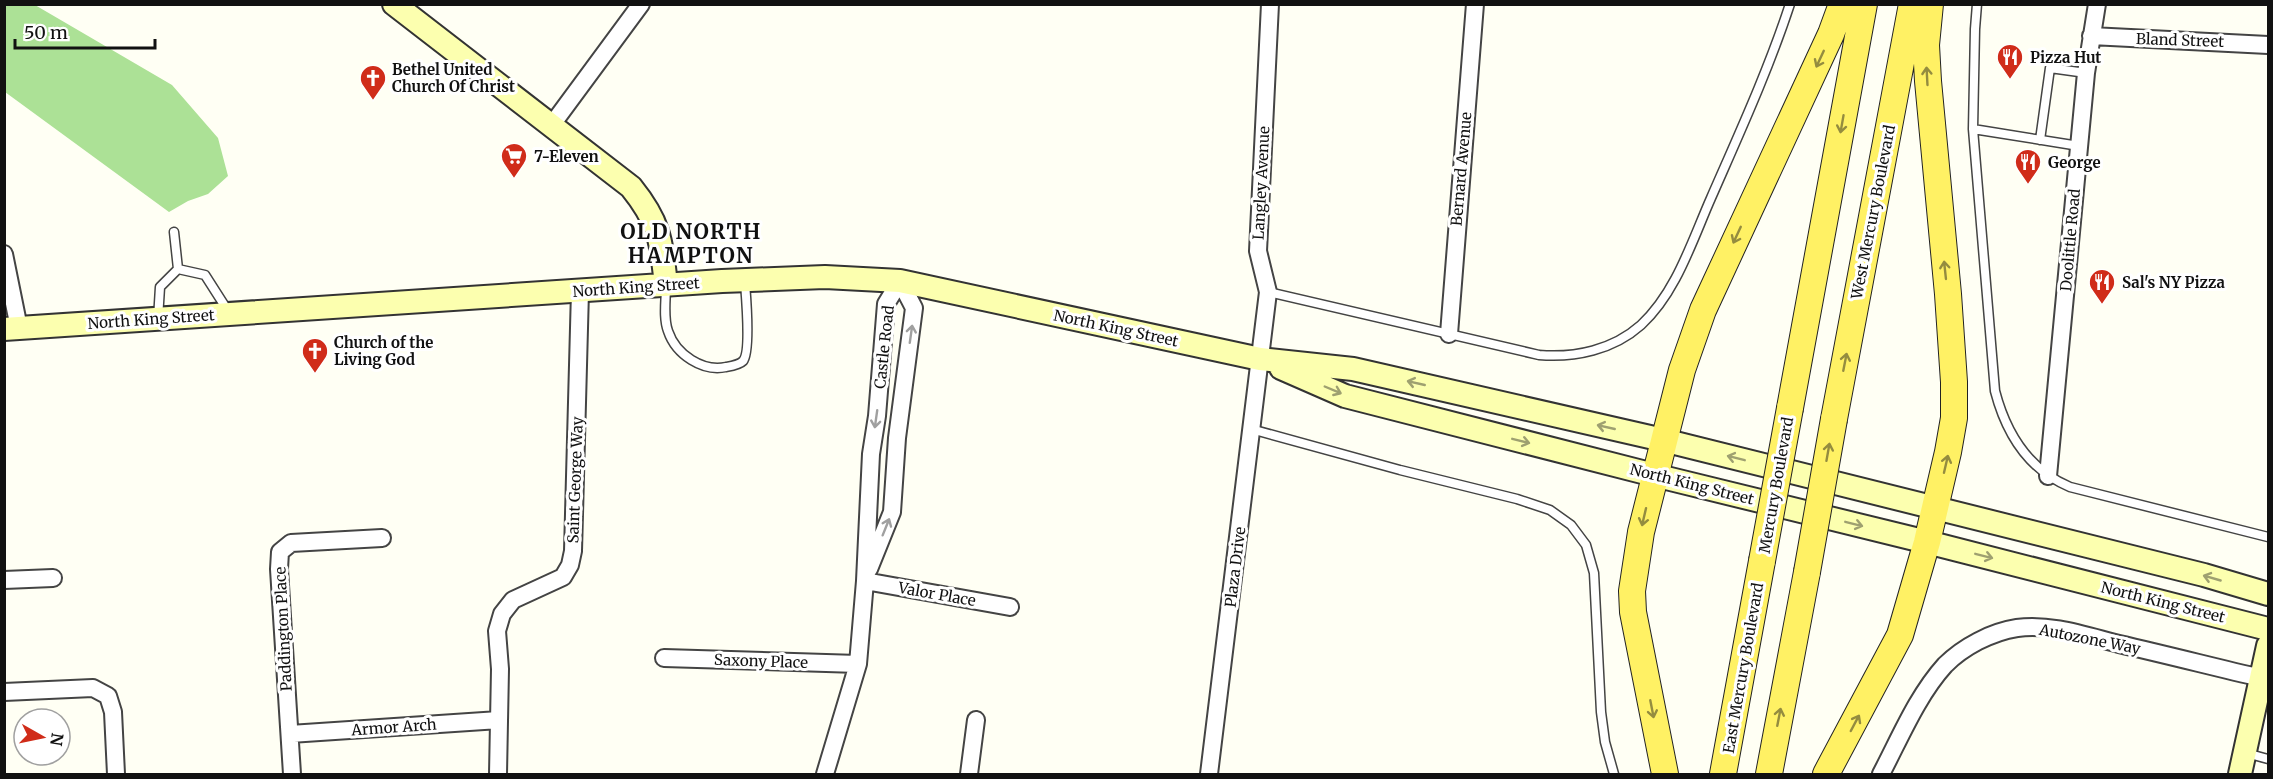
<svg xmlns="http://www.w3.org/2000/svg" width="2273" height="779" font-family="Merriweather,serif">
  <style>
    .forest { fill: #ace196 }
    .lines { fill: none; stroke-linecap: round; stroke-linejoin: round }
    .lane-casing { stroke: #444; stroke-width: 11 }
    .street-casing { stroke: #444; stroke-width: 20 }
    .secondary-casing { stroke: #333; stroke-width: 26 }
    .primary-casing { stroke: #222; stroke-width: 28 }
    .lane { stroke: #fff; stroke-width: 8 }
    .street { stroke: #fff; stroke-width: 16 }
    .secondary { stroke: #fcffaf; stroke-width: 22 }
    .primary { stroke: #fff164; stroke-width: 26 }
    .primary-bridge-casing { stroke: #222; stroke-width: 28; stroke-linecap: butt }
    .primary-bridge { stroke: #fff164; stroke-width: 26 }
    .oneway { stroke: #948c3f }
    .oneway2 { stroke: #a0a0a0 }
    .oneway3 { stroke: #9ea070 }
    .labels { text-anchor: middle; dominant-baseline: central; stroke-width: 6; stroke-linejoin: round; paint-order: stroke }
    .street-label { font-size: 15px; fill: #111; stroke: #fff }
    .poi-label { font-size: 15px; font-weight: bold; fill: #111; stroke: #fff; text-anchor: start }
    .district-label { font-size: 21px; font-weight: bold; letter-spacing: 1.5px; fill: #111; stroke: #fff }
  </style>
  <rect width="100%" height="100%" fill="#fffff4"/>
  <path class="forest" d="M5 4 35 5 172 85 218 138 228 176 208 194 188 201 169 212 5 92Z"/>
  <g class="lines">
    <g class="lane-casing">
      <path id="lane" d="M1977 4 1975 29 1973 129 1995 391C2006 433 2029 470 2070 487L2268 537
        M1973 129 2079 146
        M2040 140 2050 68 2086 73
        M174 232 178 269
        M666 285C666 300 663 318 668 331 676 355 703 372 726 367 732 366 739 365 743 361 751 352 746 296 745 283
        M1268 292 1539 355C1575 358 1613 350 1641 325 1676 293 1692 241 1711 198 1739 134 1768 71 1790 4
        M158 319 160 287 178 269 205 275 228 311
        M1251 429 1400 470 1517 499 1550 510 1571 525 1586 545 1594 573 1601 712 1605 742 1614 774
        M2246 753 2268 759"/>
    </g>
    <g class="street-casing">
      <path id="street" d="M2091 36 2268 45
        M551 126 641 4
        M4 254 19 328
        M1449 334 1475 4
        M2048 476 2086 73 2097 4
        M869 569 892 512 897 438 914 308 900 281
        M4 580 53 578
        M865 581 1010 607
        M664 658 858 664
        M4 692 93 688 108 696 113 712 116 774
        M290 734 499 720
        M292 774 279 569 280 552 291 543 382 538
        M498 774 500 669 497 631 502 614 513 600 563 577 570 565 573 551 580 291
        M825 774 858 664 865 581 871 454 877 416 886 304 900 281
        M969 774 976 720
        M1209 774 1268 292 1258 251 1270 4
        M1881 774C1900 738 1917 696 1945 665 1963 647 1991 632 2017 628 2050 623 2087 636 2119 644 2167 655 2214 667 2261 678"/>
    </g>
    <g class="secondary-casing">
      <path id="secondary" d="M394 4 631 187C660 223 661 240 666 285
        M4 329 722 281 825 277 900 281 1260 359 1353 369 1663 440 2204 575 2268 594
        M1281 368 1345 396 1654 475 1927 542 2268 629
        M2240 774 2268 646"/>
    </g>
    <g class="primary-casing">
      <path id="primary" d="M1790 408 1864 4
        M1834 419 1912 4
        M1665 774 1633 612 1632 591 1641 532 1682 370 1703 310 1831 34 1842 4
        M1723 774 1762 561
        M1769 774 1807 572
        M1826 774 1900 635 1927 542 1948 452 1954 418V382L1948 294 1928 81 1926 45 1930 4"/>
    </g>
    <use href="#lane" class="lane"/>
    <use href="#street" class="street"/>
    <use href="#secondary" class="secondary"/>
    <use href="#primary" class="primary"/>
    <g class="primary-bridge-casing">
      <path id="primary-bridge" d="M1762 561 1790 408
        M1807 572 1834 419"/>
    </g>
    <use href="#primary-bridge" class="primary-bridge"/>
  </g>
  <defs><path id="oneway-shaft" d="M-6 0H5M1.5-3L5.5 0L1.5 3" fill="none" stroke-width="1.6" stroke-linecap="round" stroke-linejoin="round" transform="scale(1.5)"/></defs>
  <g class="oneway">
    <use href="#oneway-shaft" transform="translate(1820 59) rotate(115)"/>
    <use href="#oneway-shaft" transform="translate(1927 76) rotate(-93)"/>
    <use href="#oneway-shaft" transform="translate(1842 124) rotate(100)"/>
    <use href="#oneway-shaft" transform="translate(1737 235) rotate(115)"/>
    <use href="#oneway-shaft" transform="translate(1945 270) rotate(-96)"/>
    <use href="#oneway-shaft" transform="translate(1845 362) rotate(-79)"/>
    <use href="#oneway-shaft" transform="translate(1828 452) rotate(-80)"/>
    <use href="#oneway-shaft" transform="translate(1946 464) rotate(-77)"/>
    <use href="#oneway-shaft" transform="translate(1644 517) rotate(103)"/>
    <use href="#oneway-shaft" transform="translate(1652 709) rotate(79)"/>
    <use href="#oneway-shaft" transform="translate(1779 717) rotate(-79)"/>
    <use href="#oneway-shaft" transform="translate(1855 723) rotate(-62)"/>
  </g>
  <g class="oneway2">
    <use href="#oneway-shaft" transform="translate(911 334) rotate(-82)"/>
    <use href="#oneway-shaft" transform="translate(876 419) rotate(98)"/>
    <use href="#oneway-shaft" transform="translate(886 527) rotate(-68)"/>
  </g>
  <g class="oneway3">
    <use href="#oneway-shaft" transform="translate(1416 383) rotate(-167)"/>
    <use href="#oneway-shaft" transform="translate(1333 390) rotate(23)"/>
    <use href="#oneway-shaft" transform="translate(1606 427) rotate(-167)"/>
    <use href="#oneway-shaft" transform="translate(1521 441) rotate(14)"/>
    <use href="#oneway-shaft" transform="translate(1736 458) rotate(-166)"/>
    <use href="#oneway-shaft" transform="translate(1854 524) rotate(14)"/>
    <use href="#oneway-shaft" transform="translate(1984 556) rotate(14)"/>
    <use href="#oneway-shaft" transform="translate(2212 578) rotate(-164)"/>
  </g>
  <defs>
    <g id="restaurant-pin" transform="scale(1.35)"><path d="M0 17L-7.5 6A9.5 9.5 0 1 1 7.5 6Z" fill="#d02c19" stroke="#fff"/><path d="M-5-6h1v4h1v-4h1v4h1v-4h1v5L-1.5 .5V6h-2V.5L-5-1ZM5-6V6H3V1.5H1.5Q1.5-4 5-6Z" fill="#fff"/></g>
    <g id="church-pin" transform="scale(1.35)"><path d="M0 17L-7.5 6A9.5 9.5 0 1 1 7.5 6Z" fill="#d02c19" stroke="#fff"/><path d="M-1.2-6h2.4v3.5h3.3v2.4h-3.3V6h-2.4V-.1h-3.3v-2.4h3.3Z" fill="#fff"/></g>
    <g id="supermarket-pin" transform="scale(1.35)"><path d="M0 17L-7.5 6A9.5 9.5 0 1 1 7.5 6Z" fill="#d02c19" stroke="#fff"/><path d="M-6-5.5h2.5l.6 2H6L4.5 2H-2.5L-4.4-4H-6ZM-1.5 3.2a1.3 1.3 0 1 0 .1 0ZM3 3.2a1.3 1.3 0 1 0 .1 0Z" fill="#fff"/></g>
  </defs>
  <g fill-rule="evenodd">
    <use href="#restaurant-pin" x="2010" y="57"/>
    <use href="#church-pin" x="373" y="78"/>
    <use href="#supermarket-pin" x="514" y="156"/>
    <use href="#restaurant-pin" x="2028" y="162"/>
    <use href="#restaurant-pin" x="2102" y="282"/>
    <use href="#church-pin" x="315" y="351"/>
  </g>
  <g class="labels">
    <g class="street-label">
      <text transform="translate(2180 40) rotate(2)">Bland Street</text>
      <text transform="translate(1461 169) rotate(-85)">Bernard Avenue</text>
      <text transform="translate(1261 183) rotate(-87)">Langley Avenue</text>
      <text transform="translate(1873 212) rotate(-79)">West Mercury Boulevard</text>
      <text transform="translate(2070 240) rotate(-85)">Doolittle Road</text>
      <text transform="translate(636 287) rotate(-4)">North King Street</text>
      <text transform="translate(151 319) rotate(-4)">North King Street</text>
      <text transform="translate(1116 328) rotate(12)">North King Street</text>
      <text transform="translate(884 347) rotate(-84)">Castle Road</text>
      <text transform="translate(575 480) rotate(-88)">Saint George Way</text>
      <text transform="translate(1692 484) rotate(14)">North King Street</text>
      <text transform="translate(1776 485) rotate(-80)">Mercury Boulevard</text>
      <text transform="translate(1235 567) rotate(-83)">Plaza Drive</text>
      <text transform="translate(937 594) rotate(10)">Valor Place</text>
      <text transform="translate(2163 602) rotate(14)">North King Street</text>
      <text transform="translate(283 629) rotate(-93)">Paddington Place</text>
      <text transform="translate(2090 639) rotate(11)">Autozone Way</text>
      <text transform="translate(761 661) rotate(2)">Saxony Place</text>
      <text transform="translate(1743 668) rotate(-80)">East Mercury Boulevard</text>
      <text transform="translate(394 727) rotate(-4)">Armor Arch</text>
    </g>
    <g class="poi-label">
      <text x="2030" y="57">Pizza Hut</text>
      <text x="392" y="69">Bethel United<tspan x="392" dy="17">Church Of Christ</tspan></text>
      <text x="534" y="156">7-Eleven</text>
      <text x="2048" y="162">George</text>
      <text x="2122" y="282">Sal's NY Pizza</text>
      <text x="334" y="342">Church of the<tspan x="334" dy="17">Living God</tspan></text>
    </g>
    <g class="district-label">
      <text x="691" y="231">OLD NORTH<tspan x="691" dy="24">HAMPTON</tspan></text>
    </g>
  </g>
  <rect width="2273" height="779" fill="none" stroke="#111111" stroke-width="12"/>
  <g transform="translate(42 737) rotate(99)"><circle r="28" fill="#ffffff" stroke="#a0a0a0" stroke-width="1.5"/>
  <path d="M0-4.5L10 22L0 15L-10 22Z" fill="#d02c19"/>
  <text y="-9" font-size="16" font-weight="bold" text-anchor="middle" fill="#111111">N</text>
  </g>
  <path d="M15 39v9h140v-9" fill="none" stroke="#111111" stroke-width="3"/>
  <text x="24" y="39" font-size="18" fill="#111111" stroke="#ffffff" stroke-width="4.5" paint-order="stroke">50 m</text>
</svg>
